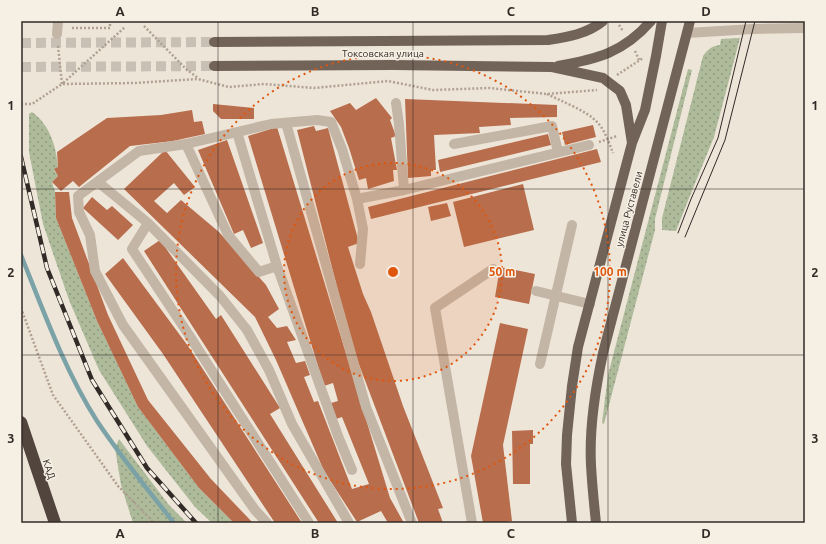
<svg xmlns="http://www.w3.org/2000/svg" width="826" height="544" font-family="Ubuntu,sans-serif">
  <style>
    .grass { fill: url(#grass-dots) }
    .lines { fill: none; stroke-linecap: round; stroke-linejoin: round }
    .stream { stroke: #7ba3a7; stroke-width: 4.5 }
    .building { fill: #b86d4c }
    .major-tunnel { stroke: #c8c0b5; stroke-width: 10; stroke-dasharray: 10 5; stroke-linecap: butt }
    .path { stroke: #b0a091; stroke-width: 2.5; stroke-dasharray: 2 2; stroke-linecap: butt }
    .minor { stroke: #c4b6a6; stroke-width: 10 }
    .major { stroke: #726359; stroke-width: 10 }
    .highway { stroke: #51453e; stroke-width: 12 }
    .tram { stroke: #312a26; stroke-width: 1 }
    .rail-casing { stroke: #312a26; stroke-width: 4.5 }
    .rail { stroke: #f6efe4; stroke-width: 3; stroke-dasharray: 9; stroke-linecap: butt }
    .grid { fill: none; stroke: #312a26; stroke-width: 1; stroke-opacity: 0.55 }
    .ring { fill: none; stroke: #df570d; stroke-width: 2; stroke-dasharray: 2 4 }
    .labels { text-anchor: middle; dominant-baseline: central; stroke-width: 3; stroke-linejoin: round; paint-order: stroke }
    .street-label { font-size: 10px; fill: #312a26; stroke: #f6efe4 }
    .centre { fill: #df570d; stroke: #f6efe4; stroke-width: 2 }
    .ring-label { font-size: 12px; text-anchor: middle; font-weight: bold; fill: #df570d; stroke: #f6efe4; stroke-width: 3; stroke-linejoin: round; paint-order: stroke }
    .neatline { fill: none; stroke: #312a26; stroke-width: 1.5 }
    .grid-label { font-size: 13px; text-anchor: middle; font-weight: bold; fill: #312a26 }
  </style>
  <defs>
    <pattern id="grass-dots" width="8" height="8" patternUnits="userSpaceOnUse"><rect width="8" height="8" fill="#aebb9b"/><path d="M2 2h.1M6 6h.1" fill="none" stroke="#8e987e" stroke-width="1.8" stroke-linecap="round"/></pattern>
  </defs>
  <rect width="100%" height="100%" fill="#eee5d9"/>
  <path class="grass" d="M740 38 714 137 689 198 676 231 662 230V218L703 56C708 49 712 46 720 45L721 39Z
    M688 69 692 70 655 219V230L604 424 602 423 608 375Z
    M32 112C50 125 56 146 58 167L54 170 58 176 52 182 55 192 56 218 97 321 138 407 199 488 234 523H212L195 507 147 446 99 370 69 300 43 224 29 152V114Z
    M119 439 169 505 187 523H133L121 485 115 448Z"/>
  <g class="lines">
    <path class="stream" d="M21 255C43 310 65 371 97 421 121 457 148 490 174 523"/>
  </g>
  <path class="building" d="M376 98 392 118 390 120 396 136 391 138 397 170H393L394 181 368 189 366 178 359 180 349 148 341 127 330 111 350 103 356 110Z
    M405 99 557 105V117L510 118 511 125 479 127 480 133 434 135 436 170H431V176L408 178Z
    M213 104 254 108V119H221L213 111Z
    M192 110 194 122 202 121 205 134 173 141 130 146 79 187 73 181 61 191 52 182 58 176 54 169 58 167 57 152 107 118 161 115Z
    M593 125 596 137 565 145 562 132Z
    M314 126 316 131 328 128 359 243 348 247 363 294 371 312 403 406 443 508 438 509 443 523H419L352 346 297 130Z
    M277 127 390 498 404 523H388L381 511 357 522 324 471 276 360 255 317 124 189 165 150 195 187 184 195 174 183 154 201 167 213 181 200 219 232 266 285 279 309 268 317 277 328 287 326 296 340 287 342 296 363 305 361 310 375 304 377 314 402 318 401 352 489 369 484 342 417 336 419 331 403 338 401 333 383 324 386 248 136Z
    M548 134 551 145 440 172 438 160Z
    M227 140 263 243 251 248 243 230 234 234 198 150Z
    M597 149 601 162 371 219 368 207Z
    M523 184 534 230 464 247 453 202Z
    M55 192H69L72 218 108 315 148 400 211 479 253 523H234L199 488 138 407 97 321 56 218Z
    M92 197 107 210 112 206 133 225 118 240 83 208Z
    M447 203 451 216 431 221 428 207Z
    M160 240 216 319 221 315 280 408 270 414 338 523H319L144 251Z
    M123 258 188 346 302 523H275L163 354 105 274Z
    M500 267 535 274 529 304 495 297Z
    M500 323 528 329 503 445 512 521 501 523H483L471 456Z
    M533 430V444H530V484H513L512 431Z"/>
  <g class="lines">
    <path class="major-tunnel" d="M21 43 214 42
      M21 67 214 66"/>
    <path class="path" d="M619 25 623 31
      M144 26 186 69 198 78
      M72 28H110V21
      M58 46 62 84 125 27
      M635 51 639 60
      M617 75 643 58
      M547 94C561 101 587 111 597 122 605 130 609 143 613 153
      M21 104H32L62 84 135 83 198 79 229 87 264 84 314 88 388 81 433 90 489 88 547 94 597 90
      M599 142 617 136
      M21 308 53 395 118 486 154 523"/>
    <path class="minor" d="M687 33 753 29 805 28
      M57 34 58 21
      M396 103 399 124 404 190
      M286 123 366 407 412 523
      M237 132 277 266 338 436 352 470
      M186 144 228 235 259 272 277 266
      M454 144 552 126 558 152
      M98 182 148 223 220 296 247 330 269 370 292 424 349 523
      M357 199 363 229 360 264
      M148 223 132 249 189 335 309 523
      M536 291 590 304
      M540 364 572 225
      M267 523 255 510 123 325 95 271 90 235 79 212 78 196 139 151 186 144 271 124 317 120 331 122 342 149 357 199 404 190 589 145
      M472 523 435 308 493 269"/>
    <path class="major" d="M214 42 548 40C568 37 587 34 603 21
      M214 66 393 65 552 67 603 78 620 91 626 105 632 143
      M558 66C597 59 623 53 651 21
      M572 523 566 464 567 435 572 386 578 347 632 143 645 110 656 56 662 21
      M596 523C594 504 592 484 591 465 589 427 595 390 603 353L690 21"/>
    <path class="highway" d="M21 422 55 523"/>
    <path class="tram" d="M678 233 691 199 718 138 746 21
      M685 237 725 140 755 21"/>
    <g class="rail-casing">
      <path id="rail" d="M21 157 47 268 92 380 147 468 196 523"/>
    </g>
    <use href="#rail" class="rail"/>
  </g>
  <path class="grid" d="M218 21V523M413 21V523M608 21V523M21 189H805M21 355H805"/>
  <circle cx="393" cy="272" r="109" fill="#df570d" fill-opacity=".12"/>
  <g class="ring">
    <circle cx="393" cy="272" r="109"/>
    <circle cx="393" cy="272" r="217"/>
  </g>
  <g class="labels">
    <g class="street-label">
      <text x="383" y="53">Токсовская улица</text>
      <text transform="translate(629 209) rotate(-75)">улица Руставели</text>
      <text transform="translate(49 469) rotate(71)">КАД</text>
    </g>
  </g>
  <circle cx="393" cy="272" r="6" class="centre"/>
  <g class="ring-label">
    <text x="502" y="276">50 m</text>
    <text x="610" y="276">100 m</text>
  </g>
  <rect width="826" height="544" fill="none" stroke="#f6efe4" stroke-width="44"/>
  <rect x="22" y="22" width="782" height="500" class="neatline"/>
  <g class="grid-label">
    <text x="120" y="16">A</text>
    <text x="315" y="16">B</text>
    <text x="511" y="16">C</text>
    <text x="706" y="16">D</text>
    <text x="11" y="110">1</text>
    <text x="815" y="110">1</text>
    <text x="11" y="277">2</text>
    <text x="815" y="277">2</text>
    <text x="11" y="443">3</text>
    <text x="815" y="443">3</text>
    <text x="120" y="538">A</text>
    <text x="315" y="538">B</text>
    <text x="511" y="538">C</text>
    <text x="706" y="538">D</text>
  </g>
</svg>
